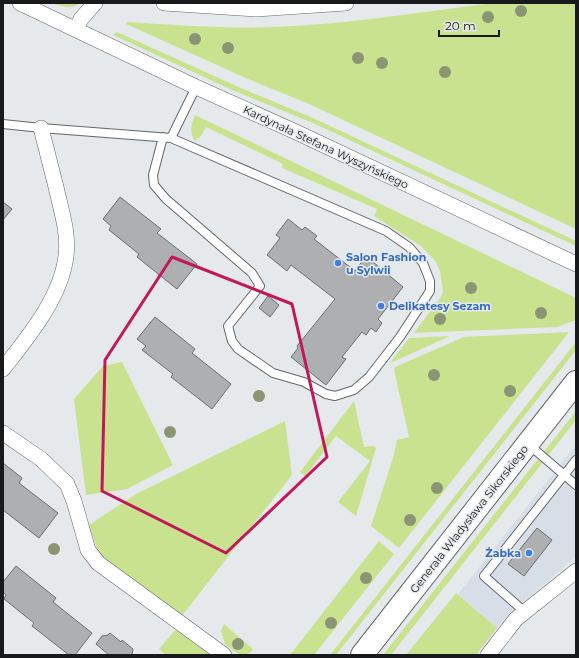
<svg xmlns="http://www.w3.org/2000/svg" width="579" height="658" font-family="Montserrat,sans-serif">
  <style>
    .built { fill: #d7dee7 }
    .green { fill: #c9e290 }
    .building { fill: #adafb1; stroke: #6c6e70 }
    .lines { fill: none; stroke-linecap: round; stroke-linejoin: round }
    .lane-casing { stroke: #646668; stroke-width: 10 }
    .street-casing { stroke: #646668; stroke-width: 16 }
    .secondary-casing { stroke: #646668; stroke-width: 24 }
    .lane { stroke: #fff; stroke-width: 8 }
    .street { stroke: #fff; stroke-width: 15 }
    .secondary { stroke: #fff; stroke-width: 22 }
    .tree { fill: #8b9573 }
    .marked { fill: none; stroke: #c2185b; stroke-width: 3; stroke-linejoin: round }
    .shop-dot { fill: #3f7fe0; stroke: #e6e9eb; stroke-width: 1.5 }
    .labels { text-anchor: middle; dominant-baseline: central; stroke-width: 3; stroke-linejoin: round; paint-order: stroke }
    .street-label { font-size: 11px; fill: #18191a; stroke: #e6e9eb }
    .shop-label { font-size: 11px; font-weight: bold; fill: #366cbe; stroke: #e6e9eb; text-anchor: start }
  </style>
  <rect width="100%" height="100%" fill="#e6e9eb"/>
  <path class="built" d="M576 445V556L509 615 497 628 458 594Z"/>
  <path class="green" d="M51 3H80C72 10 60 6 51 3Z
    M493 3H576V229L309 104 248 79 126 24 127 22C177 25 226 29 276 27 349 24 421 12 493 3Z
    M117 32 243 89 313 118 576 241V246L313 123 232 90 113 35Z
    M195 115 572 296 576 298V320L557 327 414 333 440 298 443 292 440 271 436 262 421 246 374 216 377 209 282 168 283 164 206 127 201 136 195 141C189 132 191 124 195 115Z
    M569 332 399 548 371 526 393 458 397 440 409 437 394 370 395 367 464 337Z
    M450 336 395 361 390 363 409 338Z
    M576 342V350L336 655H330Z
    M122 362 173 465 127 489 86 495 74 399 103 366Z
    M354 401 364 447 374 446 376 448 356 516 338 502 370 461 336 436 305 476 300 472Z
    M576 411V420L391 655H383Z
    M285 421 292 475 181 617 117 571 101 556 97 548 89 525 136 494Z
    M379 541 394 554 314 655H290Z
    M456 593 497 628 476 655H406Z
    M224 624 253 649V650L246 655H240L234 651 225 644 221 631Z
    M177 628 209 652 208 655H166L159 649Z"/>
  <path class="building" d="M120 197 161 229 157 233 197 264 177 289 137 257 139 254 109 230 111 226 103 219Z
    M3 202 12 209 3 220Z
    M288 219 302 230 305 227 317 236 314 239 355 271 366 256 403 287 378 319 382 323 376 332 371 328 366 335 362 332 342 357 346 359 326 385 291 357 298 348 297 346 335 299 291 265 287 271 267 255 280 238 276 235Z
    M268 296 279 305 270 317 259 308Z
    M155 317 195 349 192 353 231 384 212 409 171 377 173 374 142 350 146 346 137 339Z
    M3 463 22 478 19 483 58 513 39 538 3 510Z
    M537 528 552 540 524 576 508 564Z
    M16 566 56 598 53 602 92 633 75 655H69L32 626 34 623 4 599 6 595 3 592V582Z
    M110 633 121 642 122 640 133 649 132 655H109L96 644 102 636 108 635Z"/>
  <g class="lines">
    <g class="lane-casing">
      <path id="lane" d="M3 124 41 128 171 138 386 231 409 247 423 263 430 281V291L400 337 369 377 354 390 335 396 326 394 304 382 273 373 238 349 232 341 228 326 260 286 252 273 166 199 154 185 153 175 163 137
        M171 138 196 87
        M528 444 576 485
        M525 612 484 576 576 460"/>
    </g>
    <g class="street-casing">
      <path id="street" d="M20 3 196 87 296 132 576 264
        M164 3 256 9 346 3
        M76 29 81 19 95 3
        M3 369C28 337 61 298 66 256 69 233 61 210 56 187 51 168 46 148 41 128
        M3 433 41 459 67 484 74 501 88 550 98 563 224 655
        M488 655 516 619 576 571"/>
    </g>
    <g class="secondary-casing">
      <path id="secondary" d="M362 655 576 382"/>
    </g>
    <use href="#lane" class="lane"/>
    <use href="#street" class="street"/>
    <use href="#secondary" class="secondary"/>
  </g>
  <g class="tree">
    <circle cx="521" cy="11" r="6"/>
    <circle cx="488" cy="17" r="6"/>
    <circle cx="195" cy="39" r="6"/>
    <circle cx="228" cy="48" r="6"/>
    <circle cx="358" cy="58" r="6"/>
    <circle cx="382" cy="63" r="6"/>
    <circle cx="445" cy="72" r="6"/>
    <circle cx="471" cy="288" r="6"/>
    <circle cx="541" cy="313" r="6"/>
    <circle cx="440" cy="319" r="6"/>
    <circle cx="434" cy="375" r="6"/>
    <circle cx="510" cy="391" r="6"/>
    <circle cx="259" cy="396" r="6"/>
    <circle cx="170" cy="432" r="6"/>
    <circle cx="437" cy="488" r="6"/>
    <circle cx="410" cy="520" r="6"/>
    <circle cx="54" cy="549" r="6"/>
    <circle cx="366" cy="578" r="6"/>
    <circle cx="331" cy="623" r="6"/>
    <circle cx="238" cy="644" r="6"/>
  </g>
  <path class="marked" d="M172 257 292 304 327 457 226 553 102 491 105 360Z"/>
  <g class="shop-dot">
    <circle cx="338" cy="263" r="4"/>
    <circle cx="381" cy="306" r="4"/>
    <circle cx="529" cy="553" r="4"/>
  </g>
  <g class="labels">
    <g class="street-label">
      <text transform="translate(326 147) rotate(25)">Kardynała Stefana Wyszyńskiego</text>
      <text transform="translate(469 519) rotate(-52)">Generała Władysława Sikorskiego</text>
    </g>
    <g class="shop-label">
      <text x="346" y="257">Salon Fashion<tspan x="346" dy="13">u Sylwii</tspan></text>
      <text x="389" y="306">Delikatesy Sezam</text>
      <text x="521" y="553" text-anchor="end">Żabka</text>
    </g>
  </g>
  <rect width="579" height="658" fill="none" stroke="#18191a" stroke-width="8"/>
  <path d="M439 30v6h60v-6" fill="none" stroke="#18191a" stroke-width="2"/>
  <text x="445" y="30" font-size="12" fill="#18191a" stroke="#e6e9eb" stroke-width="3" paint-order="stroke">20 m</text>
</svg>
